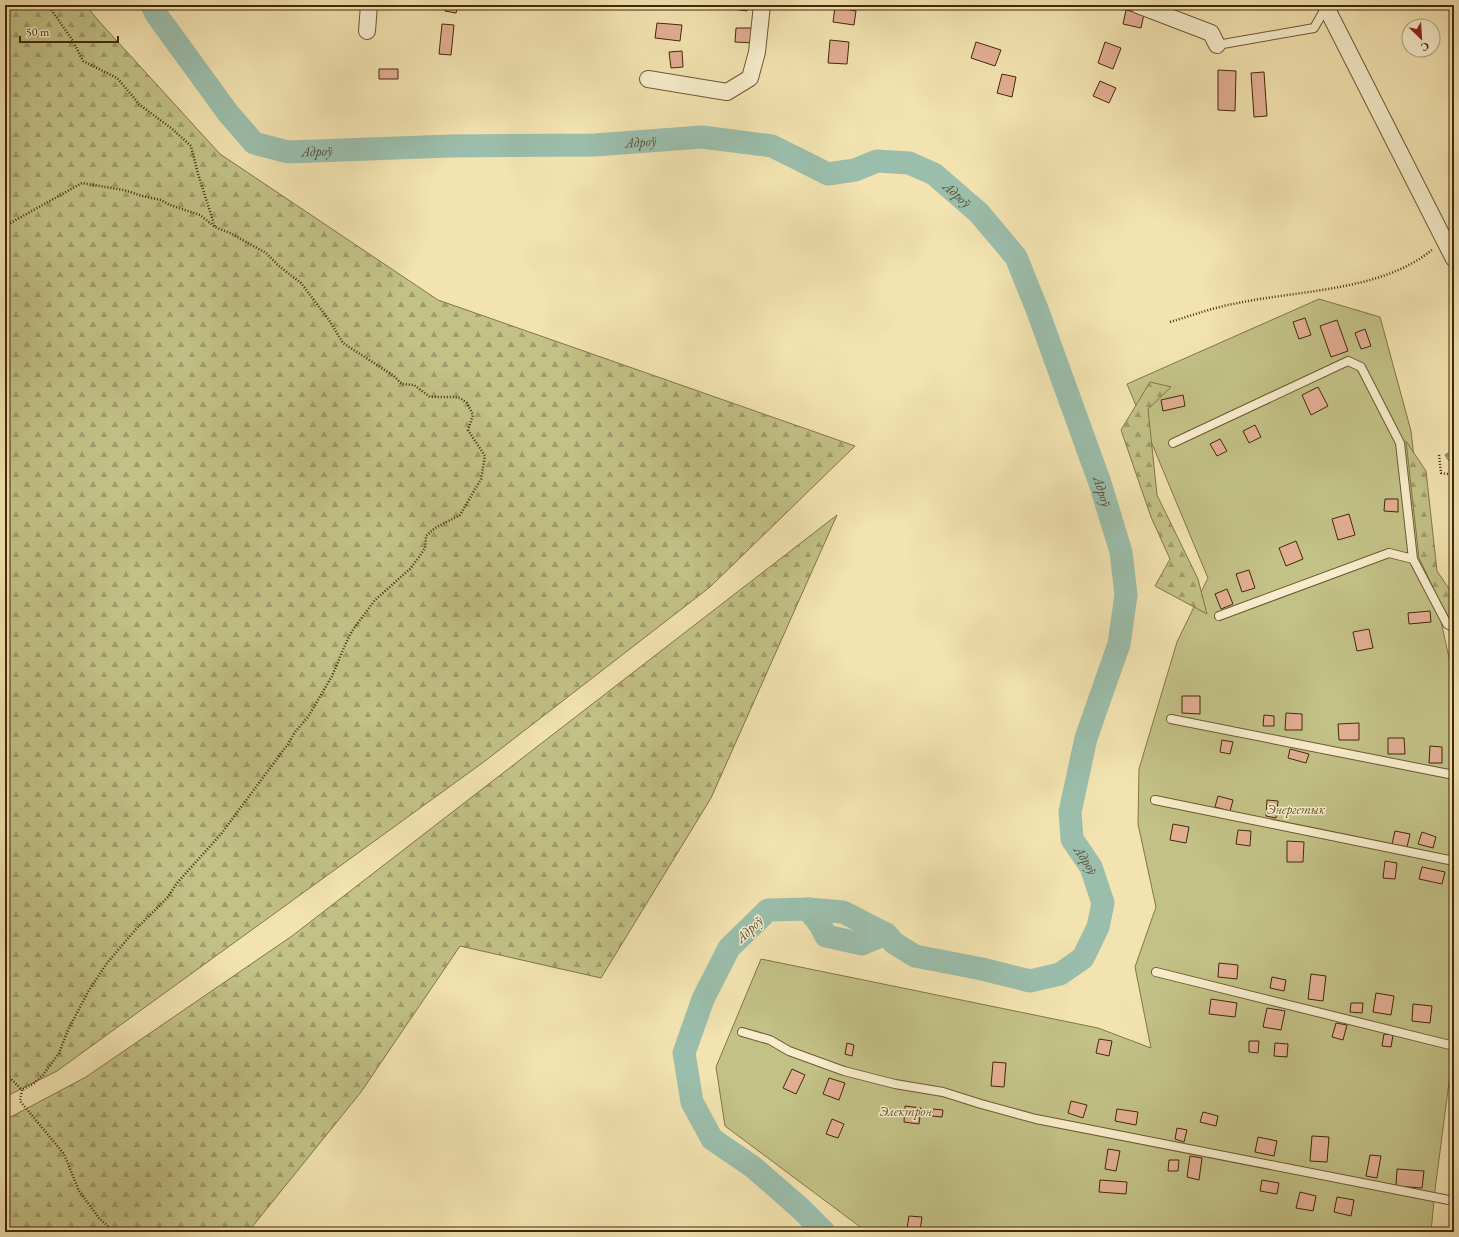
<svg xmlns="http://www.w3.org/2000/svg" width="1459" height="1237" font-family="'EB Garamond',serif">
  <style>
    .green { fill: #c2c186; stroke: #827547 }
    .forest { fill: url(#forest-firs); stroke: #827547 }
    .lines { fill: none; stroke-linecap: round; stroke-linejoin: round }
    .river { stroke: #9bbeac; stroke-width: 23 }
    .building { fill: #e2ae93; stroke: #432908 }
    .lane-casing { stroke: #6f5832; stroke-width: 10 }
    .street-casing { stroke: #6f5832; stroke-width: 18 }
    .path { stroke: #432908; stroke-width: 2.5; stroke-dasharray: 1 2; stroke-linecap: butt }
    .lane { stroke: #f7edcc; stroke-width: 8 }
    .street { stroke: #f7edcc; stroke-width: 16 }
    .labels { text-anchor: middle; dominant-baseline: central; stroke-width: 3; stroke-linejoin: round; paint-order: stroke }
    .park-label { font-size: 13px; font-style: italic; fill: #634f28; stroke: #f7edcc }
    .water-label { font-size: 14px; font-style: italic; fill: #594e31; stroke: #f7edcc }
  </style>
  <defs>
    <pattern id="forest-firs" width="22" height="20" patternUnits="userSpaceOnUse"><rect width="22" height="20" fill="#c2c186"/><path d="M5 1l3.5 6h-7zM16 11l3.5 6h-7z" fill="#9f9d6c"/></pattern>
  </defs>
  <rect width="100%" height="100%" fill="#f2e3b0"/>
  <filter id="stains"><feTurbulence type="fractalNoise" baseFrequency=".005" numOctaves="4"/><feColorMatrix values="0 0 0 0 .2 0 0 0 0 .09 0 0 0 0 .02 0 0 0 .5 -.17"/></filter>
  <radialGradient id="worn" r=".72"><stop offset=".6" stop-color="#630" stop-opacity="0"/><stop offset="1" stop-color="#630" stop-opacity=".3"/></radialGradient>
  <path class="green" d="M1319 299 1380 317 1411 431 1424 545 1454 680V1044L1435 1190 1431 1232H867L725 1126 716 1067 761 959 1098 1028 1151 1048 1135 967 1156 907 1138 824 1139 769 1177 642 1208 578 1127 384Z"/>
  <path class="forest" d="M5 5H86L96 18 220 154 438 300 855 446 710 587 485 761 57 1071 5 1097Z
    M1150 382 1171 387 1148 409 1157 495 1198 579 1207 614 1155 586 1170 559 1151 517 1121 430Z
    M1406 441 1426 471 1437 571 1454 596V601L1448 619 1419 558Z
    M1454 449V466L1453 467 1445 455Z
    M837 515 711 798 601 978 460 946 361 1092 248 1232H5V1120L86 1077 292 936Z"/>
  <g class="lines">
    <g class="river">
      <path id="s1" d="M152 5 156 14 228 113 254 143 288 152 450 146 595 145 702 137 772 146 828 174 855 170 877 161 909 163 934 174 979 213 1016 257 1037 309 1100 483 1121 552 1126 595 1119 644 1086 738 1070 812 1072 839 1091 867 1103 903 1098 927 1083 958 1060 974 1030 981 982 969 915 956 894 943 886 934 843 912 808 909 768 910 729 948 703 999 684 1053 692 1102 712 1139 753 1167 800 1208 824 1232"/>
      <path d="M808 909 821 926 826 936 862 944 886 934"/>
    </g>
  </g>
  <path class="building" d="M446 5H458L456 13 445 11Z
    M616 5H638L637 7H616Z
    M726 5H747V11L725 8Z
    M835 7 856 11 854 25 833 22Z
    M1126 10 1144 14 1141 28 1123 24Z
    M657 23 682 25 680 41 655 38Z
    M442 24 454 25 451 55 439 54Z
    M736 28H756V43L735 42Z
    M830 40 849 42 847 64 828 63Z
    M976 42 1001 50 995 66 971 58Z
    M1105 42 1121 48 1113 69 1098 63Z
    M682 51 683 67 671 68 669 52Z
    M379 69H398V79H379Z
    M1218 70 1236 71 1235 111 1218 110Z
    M1264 72 1267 116 1254 117 1251 73Z
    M1002 74 1016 77 1012 97 997 93Z
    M1100 81 1116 88 1109 103 1093 96Z
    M1305 318 1311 335 1299 339 1293 322Z
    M1337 320 1348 351 1331 357 1320 326Z
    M1365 329 1371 346 1361 349 1355 333Z
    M1318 387 1328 406 1311 415 1302 395Z
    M1183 395 1185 406 1163 411 1161 400Z
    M1255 425 1261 437 1249 443 1243 431Z
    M1220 439 1227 451 1217 456 1210 444Z
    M1385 499H1398V512L1384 511Z
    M1349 514 1355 535 1338 540 1332 519Z
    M1296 541 1303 559 1286 566 1279 548Z
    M1249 570 1255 588 1242 592 1236 574Z
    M1227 589 1233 604 1221 609 1215 594Z
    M1430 611 1431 622 1409 624 1408 613Z
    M1369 629 1373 648 1357 651 1353 632Z
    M1182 696H1200V714L1182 713Z
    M1286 713 1302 714V730H1285Z
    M1264 715 1274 716V726H1263Z
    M1359 723V740H1339L1338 724Z
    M1388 738H1404L1405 754H1388Z
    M1222 740 1233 742 1230 754 1220 752Z
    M1430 746 1442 747V763H1429Z
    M1290 749 1309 754 1306 763 1288 758Z
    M1218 796 1233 800 1230 811 1215 807Z
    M1267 800 1278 801 1276 818 1266 816Z
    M1173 824 1189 827 1186 843 1170 840Z
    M1238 830 1251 831 1250 846 1236 844Z
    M1395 831 1410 834 1407 847 1392 844Z
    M1422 832 1436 837 1433 848 1418 844Z
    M1287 841 1304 842 1303 862H1287Z
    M1385 861 1397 863 1395 879 1383 878Z
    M1422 867 1445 872 1442 884 1419 879Z
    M1219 963 1238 965 1237 979 1218 977Z
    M1311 974 1326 976 1323 1001 1308 999Z
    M1272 977 1286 980 1284 991 1270 988Z
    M1376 993 1394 996 1391 1015 1373 1012Z
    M1211 999 1237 1003 1235 1017 1209 1014Z
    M1351 1003H1363L1362 1013 1350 1012Z
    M1413 1004 1432 1006 1430 1023 1412 1021Z
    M1267 1008 1285 1011 1281 1030 1263 1027Z
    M1336 1023 1347 1025 1343 1040 1332 1037Z
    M1384 1034 1393 1035 1391 1047 1382 1046Z
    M1099 1039 1112 1041 1109 1056 1096 1053Z
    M1249 1041H1259L1258 1053 1249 1052Z
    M847 1043 854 1045 852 1056 845 1054Z
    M1275 1043 1288 1044 1287 1057 1274 1056Z
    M993 1062 1006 1063 1004 1087 991 1086Z
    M792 1069 805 1075 796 1094 783 1088Z
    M829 1078 845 1083 839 1100 823 1094Z
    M1071 1101 1087 1105 1083 1118 1068 1113Z
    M905 1106 921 1108 919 1124 904 1122Z
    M933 1109 943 1110 942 1117 932 1116Z
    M1117 1109 1138 1112 1136 1125 1115 1121Z
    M1203 1112 1218 1116 1216 1126 1200 1122Z
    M832 1119 844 1124 838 1138 826 1134Z
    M1177 1128 1187 1130 1184 1142 1175 1139Z
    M1312 1136 1329 1137 1327 1162 1310 1161Z
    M1258 1137 1277 1141 1274 1156 1255 1152Z
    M1108 1149 1120 1151 1116 1171 1105 1169Z
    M1370 1155 1381 1156 1377 1178 1366 1176Z
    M1190 1156 1202 1158 1199 1180 1187 1177Z
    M1169 1160H1179L1178 1171H1168Z
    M1397 1169 1424 1171 1422 1188 1396 1186Z
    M1100 1180 1127 1182 1126 1194 1099 1192Z
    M1262 1180 1279 1183 1277 1194 1260 1191Z
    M1300 1192 1316 1196 1313 1211 1296 1208Z
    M1337 1197 1354 1200 1351 1216 1334 1212Z
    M909 1216 922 1217 920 1231 907 1229Z"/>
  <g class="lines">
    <g class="lane-casing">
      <path id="lane" d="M1217 45 1314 28 1326 7
        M1173 443 1348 361 1361 367 1400 443 1413 559
        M1219 616 1389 553 1413 559 1447 624 1454 628
        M1171 719 1454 775
        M1155 800 1454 861
        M1156 972 1454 1046
        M742 1032 770 1040 789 1051 844 1071 895 1084 943 1092 981 1104 1036 1119 1454 1201"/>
    </g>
    <g class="street-casing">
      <path id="street" d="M1138 5 1211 33 1217 45
        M1325 5 1454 259
        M367 31 369 5
        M648 79 727 92 750 78 757 52 762 5"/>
    </g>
    <path class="path" d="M48 5 73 41 83 61 117 78 140 105 171 128 191 146 198 174 215 227
      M5 226 82 183 124 190 142 196 161 200 170 205 200 215 215 227 230 233 266 253 280 267 301 283 329 320 343 343 394 376 402 384 414 385 430 397H454L460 398 467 403 473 415 468 430 485 456 481 479 460 515 435 528 426 536 425 548 419 557 410 569 375 600 352 631 346 643 332 676 308 717 295 732 288 744 221 834 177 883 168 897 136 929 107 963 89 990 68 1030 59 1053 43 1075 33 1084 22 1090
      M1170 322C1193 315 1215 307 1238 303 1300 290 1383 291 1433 249
      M1439 455 1441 473 1454 475
      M5 1073 22 1090
      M22 1090 20 1101 64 1154 79 1191 99 1218 114 1232"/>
    <use href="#lane" class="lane"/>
    <use href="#street" class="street"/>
  </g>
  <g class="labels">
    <g class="park-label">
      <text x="1296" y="809">Энергетык</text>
      <text x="906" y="1111">Электрон</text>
    </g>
    <g class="water-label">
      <text stroke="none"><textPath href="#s1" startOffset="560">Адроў</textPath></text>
      <text stroke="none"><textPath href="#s1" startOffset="236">Адроў</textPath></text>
      <text stroke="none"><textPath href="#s1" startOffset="896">Адроў</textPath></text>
      <text stroke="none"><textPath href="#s1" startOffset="1232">Адроў</textPath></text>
      <text stroke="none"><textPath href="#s1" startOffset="1616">Адроў</textPath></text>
      <text transform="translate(749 929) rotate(-44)">Адроў</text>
    </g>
  </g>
  <rect width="1459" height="1237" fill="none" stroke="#f2e3b0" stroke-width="20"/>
  <rect x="6" y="6" width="1447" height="1225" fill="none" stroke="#432908" stroke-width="2"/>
  <rect x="10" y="10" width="1439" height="1217" fill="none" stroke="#432908"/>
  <g transform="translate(1421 38) rotate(155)"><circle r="19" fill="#f7edcc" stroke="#af9f7e"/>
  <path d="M0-3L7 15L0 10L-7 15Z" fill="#8f2418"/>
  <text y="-6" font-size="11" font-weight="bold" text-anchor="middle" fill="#432908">С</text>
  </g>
  <path d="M20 36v6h98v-6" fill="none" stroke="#432908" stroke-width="2"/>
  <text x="26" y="36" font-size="12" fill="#432908" stroke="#f7edcc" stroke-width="3" paint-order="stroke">50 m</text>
  <rect width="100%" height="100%" filter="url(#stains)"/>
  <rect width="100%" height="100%" fill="url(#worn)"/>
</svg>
